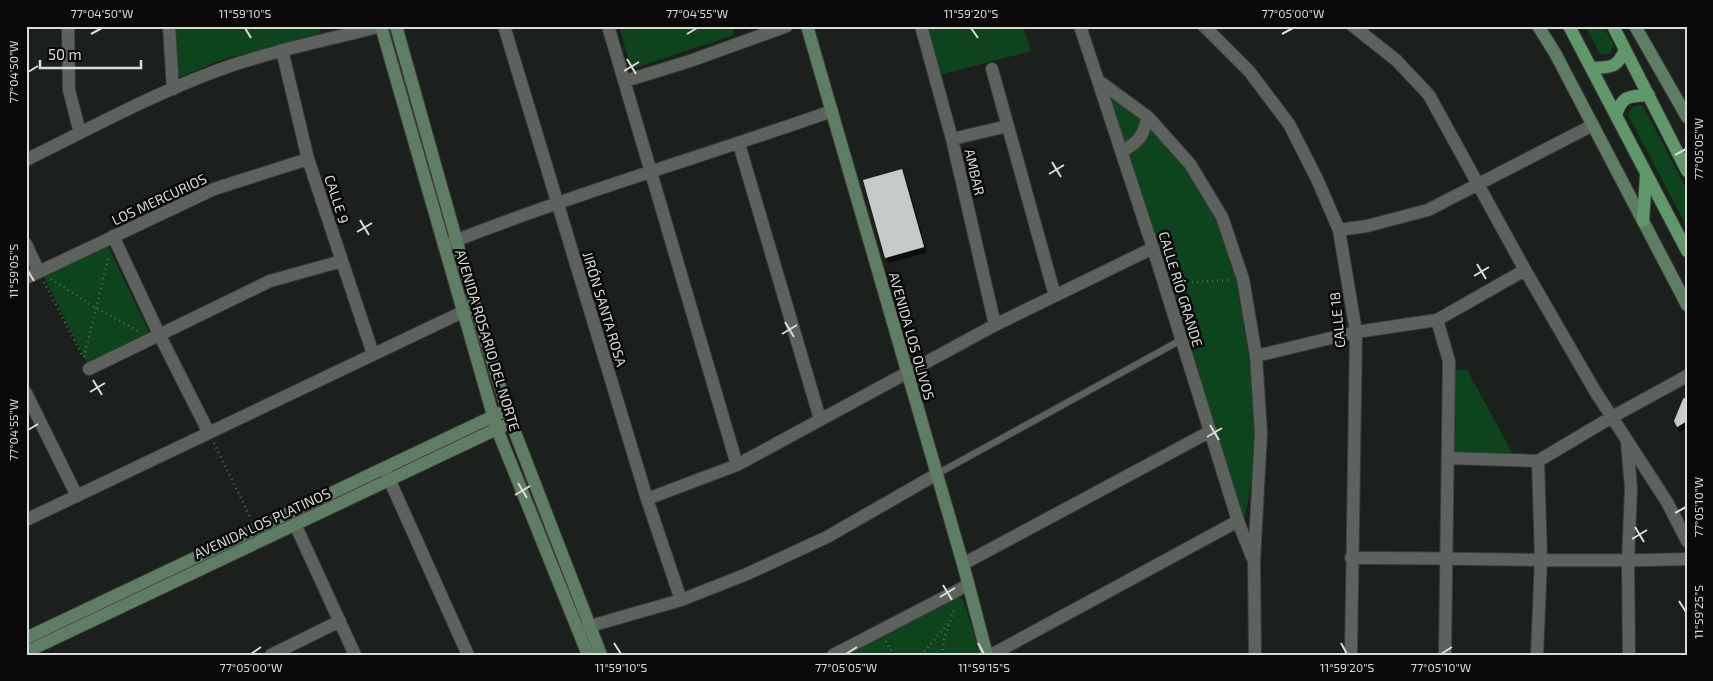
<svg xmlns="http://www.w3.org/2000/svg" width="1713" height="681" font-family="'Exo 2',sans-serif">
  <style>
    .green { fill: #0d431d }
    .building { fill: #c7cbc7; filter: url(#shadow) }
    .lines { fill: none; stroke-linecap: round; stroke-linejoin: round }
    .lane-casing { stroke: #3a3c3a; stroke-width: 8 }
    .street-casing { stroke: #3a3c3a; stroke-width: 14 }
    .secondary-casing { stroke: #3a3c3a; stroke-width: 14 }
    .primary-casing { stroke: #3a3c3a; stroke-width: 14 }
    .path { stroke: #606461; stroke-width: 2.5; stroke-dasharray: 1 4; stroke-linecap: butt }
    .lane { stroke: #5e625e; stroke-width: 6 }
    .street { stroke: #5e625e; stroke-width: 12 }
    .secondary { stroke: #5f7d64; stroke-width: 12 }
    .primary { stroke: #60986b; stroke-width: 12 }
    .ticks { fill: none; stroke: #dadcda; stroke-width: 2 }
    .labels { text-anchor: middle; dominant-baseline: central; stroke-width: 5; stroke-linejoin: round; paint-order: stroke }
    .street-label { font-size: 14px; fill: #dadcda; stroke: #080908 }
    .neatline { fill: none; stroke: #dadcda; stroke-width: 2 }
    .ticks-label { font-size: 12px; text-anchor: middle; fill: #dadcda }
  </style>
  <defs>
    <filter id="shadow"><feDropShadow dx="3" dy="5.5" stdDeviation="0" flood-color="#0009"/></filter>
  </defs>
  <rect width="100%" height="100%" fill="#1c201d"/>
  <path class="green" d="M173 26H319L321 33 224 59 178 78Z
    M619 26H732L734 35 631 69Z
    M926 26H1023L1031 51 940 75Z
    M1585 26H1603L1614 45 1610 54H1600Z
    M1108 96 1149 126 1187 168 1218 225 1236 280 1249 358 1256 432 1254 466 1244 522Z
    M1639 105 1643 106 1687 190V227L1628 115 1629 111 1634 106Z
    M108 246 149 332 87 363 44 277Z
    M1455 370H1467L1513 454 1452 453Z
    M952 596 963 599 980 655H846Z"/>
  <path class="building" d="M902 169 924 247 885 258 863 180Z
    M1687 396V421L1677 427 1674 421 1683 399Z"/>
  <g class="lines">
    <g class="lane-casing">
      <path id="lane" d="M937 474 1181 340"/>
    </g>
    <g class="street-casing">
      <path id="street" d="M68 26 69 90 80 133
        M169 26 173 89
        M504 26 647 499 681 600
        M608 26 737 465
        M921 26 952 139 995 325
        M1080 26 1153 248 1238 521 1252 557
        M1204 26 1249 71 1289 124 1317 179 1339 230 1356 332 1351 655
        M1353 26 1396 60 1429 95 1525 270 1595 391 1667 502 1687 541
        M282 50 308 159 373 354
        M992 69 1055 296
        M625 81 690 61 787 26
        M1100 82 1148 117 1190 164 1222 217 1243 279 1256 356 1261 433 1254 561 1255 655
        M952 139 1008 126
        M739 144 820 419
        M1122 152C1140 140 1142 138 1148 117
        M26 160C89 129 151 95 216 71 270 51 327 40 382 26
        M1339 230 1367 226 1428 210 1593 125
        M113 236 159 334 209 433
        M26 244 39 272
        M447 244C573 194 704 156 832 111
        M26 278 214 189 308 159
        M1437 320 1449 361 1445 655
        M1256 356 1356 332 1437 320 1525 270
        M89 369 270 281 342 261
        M26 393 77 496
        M1627 442 1631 488 1628 561 1629 655
        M1448 458 1538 461 1612 417 1687 376
        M385 470 468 655
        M647 499 737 465 995 325 1153 248
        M26 520 473 307
        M295 524 355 655
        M1351 558C1463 557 1575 563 1687 559
        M963 564 1211 431
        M580 629 681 600 747 574 827 537 937 474
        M271 655 340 621
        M833 655 968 585
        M991 655 1238 521
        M1537 655 1541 559 1538 461"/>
    </g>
    <g class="secondary-casing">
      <path id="secondary" d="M381 26 497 429 588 655
        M396 26 475 306 511 422 601 655
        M807 26 963 564 987 655
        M1538 26 1555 53 1687 305
        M1635 26 1687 117
        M26 638 500 413
        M26 652 503 426"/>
    </g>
    <g class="primary-casing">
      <path id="primary" d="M1569 26 1687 251
        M1613 26 1687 171
        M1592 68C1611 67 1616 69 1625 50
        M1616 115C1622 95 1630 96 1649 95
        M1643 221 1646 176"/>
    </g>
    <path class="path" d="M51 279 96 308 138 331
      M44 282 83 357
      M1177 283 1231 280
      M84 357 109 255
      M214 443 251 519
      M886 641 894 655
      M921 655 948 624
      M943 655 944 640 955 607"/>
    <use href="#lane" class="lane"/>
    <use href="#street" class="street"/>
    <use href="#secondary" class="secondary"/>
    <use href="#primary" class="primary"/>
  </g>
  <path class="ticks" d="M245 28 251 38M971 28 978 38M91 34 102 28M687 34 697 28M1282 34 1293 28M627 59 636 74M624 71 639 62M28 72 38 66M1675 155 1686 149M1052 162 1061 177M1049 174 1064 165M360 220 369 235M357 232 372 223M1477 264 1486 279M28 271 34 281M1474 276 1489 267M785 322 794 337M782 334 797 325M93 380 102 395M90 392 105 383M1210 425 1219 440M28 430 38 424M1207 437 1222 428M518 483 527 498M515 495 530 486M1675 513 1686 507M1635 527 1644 542M1632 539 1647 530M943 585 952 600M940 597 955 588M1679 601 1686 612M614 643 621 654M978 643 984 654M1341 643 1347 654M251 654 261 647M846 654 857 647M1441 654 1452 647"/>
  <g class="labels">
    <g class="street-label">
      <text transform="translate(975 172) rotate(77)">AMBAR</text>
      <text transform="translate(159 199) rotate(-25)">LOS MERCURIOS</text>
      <text transform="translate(337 199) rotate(72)">CALLE 9</text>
      <text transform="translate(1181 289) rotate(73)">CALLE RÍO GRANDE</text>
      <text transform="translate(605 309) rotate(73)">JIRÓN SANTA ROSA</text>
      <text transform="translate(1337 320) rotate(-96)">CALLE 18</text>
      <text transform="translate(912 336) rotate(74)">AVENIDA LOS OLIVOS</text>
      <text transform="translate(488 340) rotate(73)">AVENIDA ROSARIO DEL NORTE</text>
      <text transform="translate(262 523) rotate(-25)">AVENIDA LOS PLATINOS</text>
    </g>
  </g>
  <rect width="1713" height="681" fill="none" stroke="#080908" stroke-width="55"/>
  <path d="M40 60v8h101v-8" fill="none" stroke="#dadcda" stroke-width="2.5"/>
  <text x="48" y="60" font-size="15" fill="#dadcda" stroke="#080908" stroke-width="4" paint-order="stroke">50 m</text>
  <rect x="28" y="28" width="1658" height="626" class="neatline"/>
  <g class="ticks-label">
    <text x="102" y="18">77°04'50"W</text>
    <text x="245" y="18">11°59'10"S</text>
    <text x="697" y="18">77°04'55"W</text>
    <text x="971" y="18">11°59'20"S</text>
    <text x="1293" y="18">77°05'00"W</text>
    <text transform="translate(14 72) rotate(-90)" y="4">77°04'50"W</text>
    <text transform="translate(1699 149) rotate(-90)" y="4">77°05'05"W</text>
    <text transform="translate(14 271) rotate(-90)" y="4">11°59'05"S</text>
    <text transform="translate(14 430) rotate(-90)" y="4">77°04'55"W</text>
    <text transform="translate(1699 507) rotate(-90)" y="4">77°05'10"W</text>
    <text transform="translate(1699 612) rotate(-90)" y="4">11°59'25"S</text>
    <text x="251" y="672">77°05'00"W</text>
    <text x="621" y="672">11°59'10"S</text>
    <text x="846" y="672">77°05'05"W</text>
    <text x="984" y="672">11°59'15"S</text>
    <text x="1347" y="672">11°59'20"S</text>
    <text x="1441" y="672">77°05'10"W</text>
  </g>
</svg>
